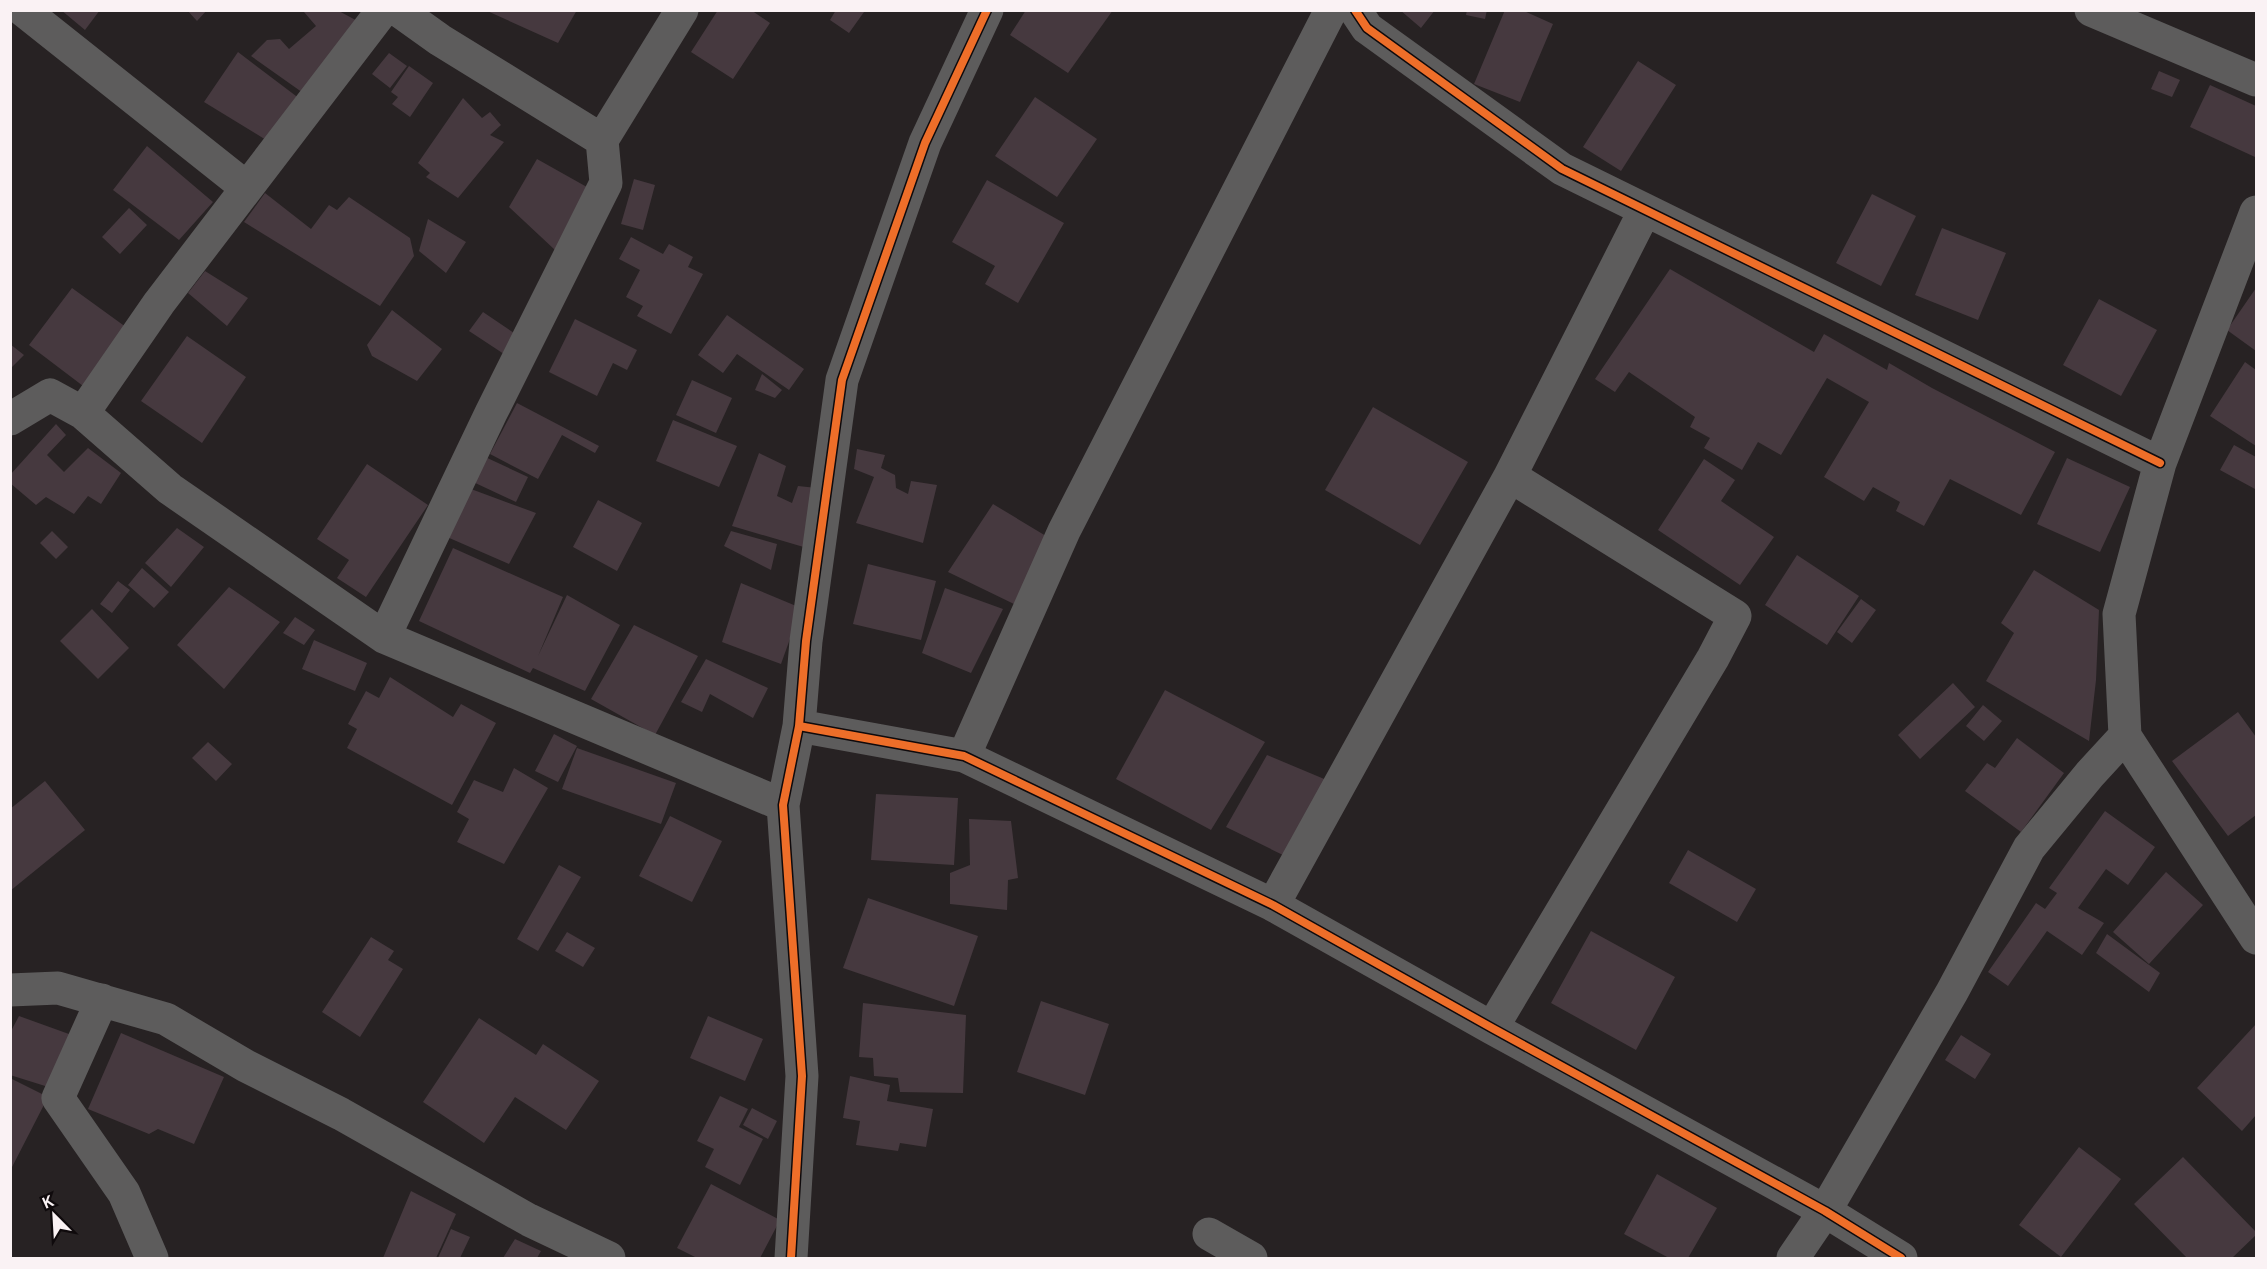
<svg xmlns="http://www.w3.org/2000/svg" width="2267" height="1269" font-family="'DM Sans',sans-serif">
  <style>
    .building { fill: #46393f }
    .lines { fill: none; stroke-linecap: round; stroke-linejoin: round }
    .minor { stroke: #5d5c5c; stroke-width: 33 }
    .cycleway-casing { stroke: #0f0a0c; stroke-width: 11 }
    .cycleway { stroke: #ee6e29; stroke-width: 8 }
  </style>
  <rect width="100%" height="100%" fill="#272223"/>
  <path class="building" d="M61 10H100L85 30Z
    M187 10H207L197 21Z
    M306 10H337L363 24 306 95 251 56 267 40 280 39 289 49 316 26 304 12Z
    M485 10H577L558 43Z
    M718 10H751L770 23 733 79 691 52Z
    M836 10H862L864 12 849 33 830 20Z
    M1026 10H1113L1068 73 1010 35Z
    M1400 10H1435L1421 28Z
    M1467 10H1487L1485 19 1466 15Z
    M1505 10H1522L1553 24 1520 102 1474 84Z
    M238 52 300 99 271 143 204 102Z
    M389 53 407 66 390 88 372 74Z
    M1638 61 1676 85 1621 171 1583 147Z
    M409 66 433 83 410 117 392 104 398 97 391 92Z
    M2159 71 2180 80 2172 97 2151 89Z
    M2210 85 2256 106 2255 157 2190 127Z
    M1035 97 1097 139 1057 197 995 156Z
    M463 98 482 118 490 112 501 125 490 135 504 142 458 198 426 177 430 173 418 163Z
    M147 146 213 202 179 240 113 190Z
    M537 159 594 191 555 250 509 207Z
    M634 179 655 185 643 230 621 224Z
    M987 180 1064 223 1018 303 985 284 995 266 952 242Z
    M265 193 311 229 329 205 337 210 349 197 410 238 414 256 380 306 244 222Z
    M1872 194 1916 216 1881 286 1836 263Z
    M129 208 147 225 120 254 102 237Z
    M428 219 466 242 446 273 419 251Z
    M1942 228 2006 253 1978 320 1915 295Z
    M631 237 663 254 669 244 693 257 688 267 703 274 671 334 637 316 643 306 626 297 640 270 619 259Z
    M1670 269 1814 352 1824 334 1887 370 1889 363 1932 388 2055 452 2021 515 1950 479 1924 526 1896 511 1900 502 1873 487 1864 501 1824 477 1869 402 1827 378 1781 455 1758 442 1742 470 1704 448 1710 438 1690 427 1695 417 1629 372 1615 392 1595 379Z
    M205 271 248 298 227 326 188 293Z
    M72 288 130 330 87 389 29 345Z
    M2256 288V351L2227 330Z
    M2099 299 2157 330 2121 396 2063 365Z
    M392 310 442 349 417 381 372 356 367 345Z
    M483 312 523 339 510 358 469 331Z
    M727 315 804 369 789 390 737 354 723 373 698 355Z
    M575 319 637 350 627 370 613 363 597 396 549 372Z
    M187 336 246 377 202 443 141 401Z
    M10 344 24 355 10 369Z
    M2245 362 2256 370V446L2210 416Z
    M762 374 782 390 775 398 755 390Z
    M692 380 732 398 716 433 676 415Z
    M517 403 599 446 595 453 562 435 538 479 490 454Z
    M1373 407 1468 462 1420 545 1325 490Z
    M673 420 737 446 719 487 656 461Z
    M56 424 66 435 47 455 64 472 88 448 121 473 101 504 88 496 74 514 46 497 36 505 10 483V475Z
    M2234 445 2256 457V485L2255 489 2220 470Z
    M857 449 885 455 881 468 895 475 896 488 908 494 911 481 937 485 923 543 856 523 874 477 854 469Z
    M759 453 786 466 777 496 792 503 798 486 817 488 807 548 732 526Z
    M483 456 528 477 516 502 471 481Z
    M2067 458 2130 487 2100 552 2037 524Z
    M1704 459 1735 480 1721 501 1774 537 1740 585 1658 530Z
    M367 464 428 505 366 597 337 578 349 560 317 539Z
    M471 489 536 513 509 564 447 537Z
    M598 500 642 523 617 571 573 547Z
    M993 504 1046 536 1014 604 948 572Z
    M177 528 204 547 171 587 145 563Z
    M52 531 68 547 56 559 40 543Z
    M731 531 777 544 771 570 724 546Z
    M453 548 563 597 538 656 567 595 620 625 585 691 533 668 530 673 419 621Z
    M1797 555 1859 596 1827 645 1765 605Z
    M868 564 936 581 921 640 853 624Z
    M142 568 169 592 154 608 128 585Z
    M2034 570 2099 610 2096 680 2089 741 1986 681 2014 633 2001 623Z
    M118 581 130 590 112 613 100 604Z
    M741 583 801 608 781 664 722 642Z
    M229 587 280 622 224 689 177 645Z
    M945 588 1003 609 971 673 922 653Z
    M1861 599 1876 610 1852 643 1837 632Z
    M92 609 129 648 98 679 60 641Z
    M295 617 315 630 304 645 283 633Z
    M634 625 698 656 655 735 591 699Z
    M314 640 367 663 355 691 302 669Z
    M706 659 768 688 753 718 710 694 702 712 681 702Z
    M390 677 453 717 461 704 496 723 452 805 347 748 357 729 348 724 366 691 379 698Z
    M1953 683 1975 707 1920 759 1898 735Z
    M1165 690 1265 742 1211 830 1116 779Z
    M1983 705 2002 721 1984 741 1966 726Z
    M2238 712 2256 737V815L2228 836 2172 761Z
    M554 734 577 746 558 782 535 771Z
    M2017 738 2064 773 2021 832 1965 791 1987 763 1995 768Z
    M208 742 232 764 216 781 192 758Z
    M577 748 676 783 661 824 562 789Z
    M1267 755 1329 781 1287 857 1226 827Z
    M514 768 548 788 504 864 457 842 469 819 457 812 474 780 503 792Z
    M45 781 85 830 10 891V809Z
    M876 794 958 798 954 865 871 860Z
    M2105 811 2155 847 2128 885 2106 869 2078 908 2104 923 2082 955 2047 931 2008 986 1988 972 2036 903 2045 909 2057 893 2049 888Z
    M670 816 722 841 692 902 639 876Z
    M969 819 1011 821 1018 878 1008 880 1007 910 950 904V873L970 865Z
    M1688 850 1756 889 1737 922 1669 883Z
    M559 865 581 877 538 951 517 939Z
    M2166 872 2203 905 2149 964 2113 932Z
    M868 898 978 936 954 1006 843 968Z
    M1591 931 1675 977 1636 1050 1551 1003Z
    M567 932 595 948 583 967 555 951Z
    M2107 934 2160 973 2149 992 2096 953Z
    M371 937 394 951 388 960 403 969 360 1037 322 1012Z
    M1041 1001 1109 1024 1085 1095 1017 1072Z
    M863 1003 966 1015 963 1093 900 1092 898 1078 874 1076 873 1058 859 1057Z
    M19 1016 80 1038 58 1090 10 1075V1033Z
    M708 1016 763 1039 745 1081 690 1058Z
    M479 1018 536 1055 543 1044 599 1081 566 1130 515 1097 484 1143 423 1102Z
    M2256 1024V1115L2242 1131 2197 1088Z
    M121 1033 224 1077 194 1144 158 1129 149 1134 88 1109Z
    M1961 1035 1991 1054 1975 1079 1945 1060Z
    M850 1076 890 1085 887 1101 933 1109 926 1147 900 1143 898 1151 856 1145 860 1121 843 1118Z
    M10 1078 48 1097 10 1171Z
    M720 1096 748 1109 739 1127 763 1139 740 1185 705 1167 714 1149 697 1141Z
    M752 1108 777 1121 768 1139 743 1125Z
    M2079 1147 2121 1179 2061 1257 2019 1225Z
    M2183 1157 2256 1232V1235L2232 1258H2187L2134 1204Z
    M1657 1174 1717 1208 1688 1258H1669L1624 1234Z
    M711 1184 780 1220 760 1258H697L677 1248Z
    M411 1191 456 1214 436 1258H383Z
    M451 1229 470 1237 460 1258H438Z
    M515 1239 541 1251 537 1258H503Z"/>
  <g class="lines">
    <path class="minor" d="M23 10 247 188
      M398 10 440 40 602 140
      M1355 10 1367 28 1562 169 2160 463
      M2091 10 2256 80
      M2256 212 2160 463 2119 614 2125 736 2256 938
      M83 413 170 489 384 637 783 805
      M10 419 50 395 83 413 159 303 383 10
      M384 637 491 413 606 183 602 140 682 10
      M799 726 964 756 1273 905 1492 1028 1825 1211 1901 1258
      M964 756 1064 531 1331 10
      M1273 905 1510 476 1645 210
      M10 990 58 988 166 1019 246 1066 341 1114 529 1220 609 1258
      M102 1000 58 1098 124 1193 152 1258
      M1492 1028 1713 658 1735 616 1510 476
      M1209 1234 1251 1258
      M791 1258 802 1076 783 805 799 726 806 641 842 380 925 143 987 10
      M1793 1258 1825 1211 1952 992 2029 848 2090 774 2125 736"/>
    <g class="cycleway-casing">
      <path id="cycleway" d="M1355 10 1367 28 1562 169 2160 463
        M799 726 964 756 1273 905 1492 1028 1825 1211 1901 1258
        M791 1258 802 1076 783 805 799 726 806 641 842 380 925 143 987 10"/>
    </g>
    <use href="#cycleway" class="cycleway"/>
  </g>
  <rect width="2267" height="1269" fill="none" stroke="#faf2f4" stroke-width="24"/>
  <g transform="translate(54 1215) rotate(336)" stroke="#0f0a0c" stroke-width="4.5" paint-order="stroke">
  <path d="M0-4.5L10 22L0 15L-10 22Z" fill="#faf2f4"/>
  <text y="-9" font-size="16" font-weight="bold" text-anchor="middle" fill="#faf2f4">K</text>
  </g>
</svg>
